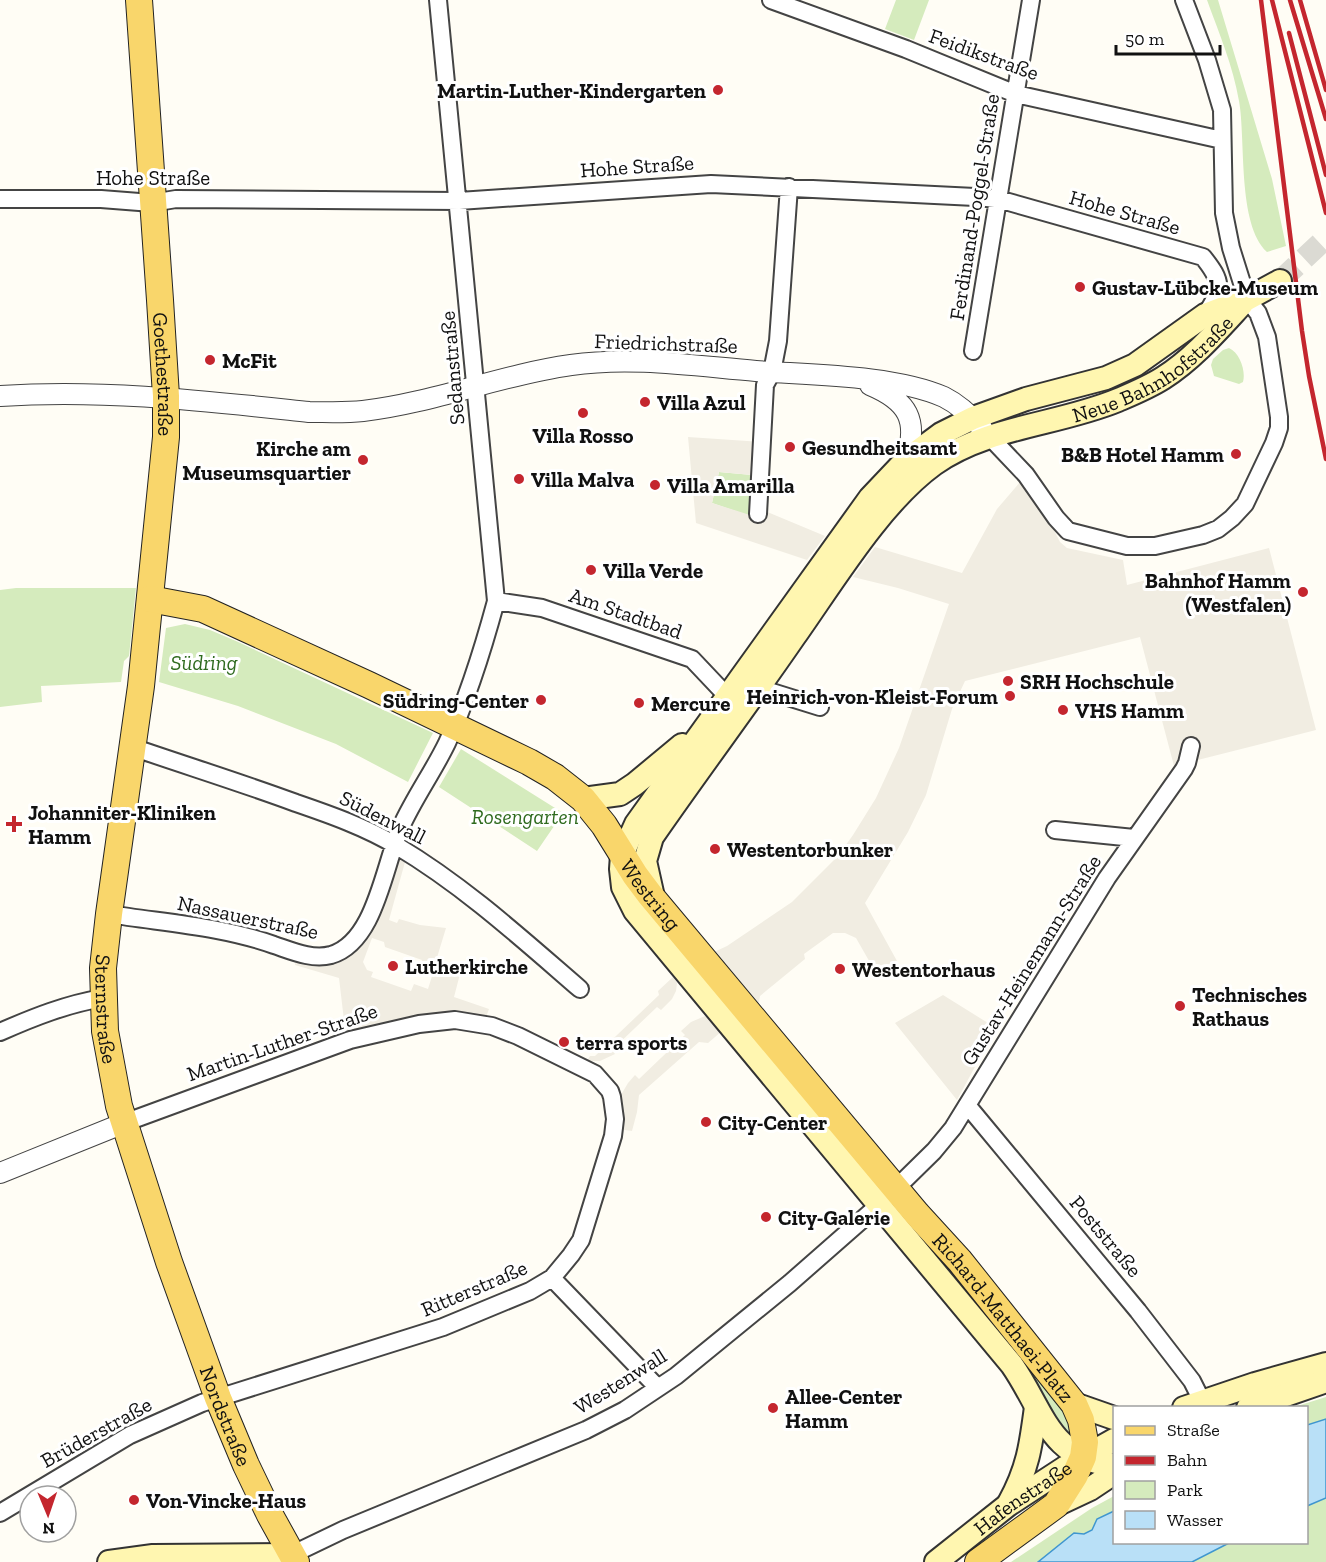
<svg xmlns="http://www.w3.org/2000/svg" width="1326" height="1562" font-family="'Zilla Slab',serif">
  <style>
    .green { fill: #d5ebbd }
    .plaza { fill: #f1ede2; fill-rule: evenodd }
    .water { fill: #b9e0f7; stroke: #3f96cf; stroke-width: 1.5 }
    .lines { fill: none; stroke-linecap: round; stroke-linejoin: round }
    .secondary-tunnel { stroke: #dbdad3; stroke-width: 22; stroke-dasharray: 22 11; stroke-linecap: butt }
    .minor-casing { stroke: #444; stroke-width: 20 }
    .tertiary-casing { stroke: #444; stroke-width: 22 }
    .secondary-casing { stroke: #333; stroke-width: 26 }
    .primary-casing { stroke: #222; stroke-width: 28 }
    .minor { stroke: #fff; stroke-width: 16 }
    .tertiary { stroke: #fff; stroke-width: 20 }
    .secondary { stroke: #fff6b0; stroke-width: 22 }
    .primary { stroke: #f9d66b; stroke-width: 26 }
    .rail { stroke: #c4262e; stroke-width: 4.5 }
    .poi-dot { fill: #c4262e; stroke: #fff; stroke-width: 2 }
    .labels { text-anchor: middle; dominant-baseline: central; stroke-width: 6; stroke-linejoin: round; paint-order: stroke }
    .street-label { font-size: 21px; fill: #111; stroke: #fff }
    .poi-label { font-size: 21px; font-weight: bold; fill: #111; stroke: #fff; text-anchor: start }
    .park-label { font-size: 21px; font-style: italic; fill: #2f6b1f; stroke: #fff }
  </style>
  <rect width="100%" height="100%" fill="#fffdf5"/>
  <path class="green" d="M896 0H929L914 40 885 29Z
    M1207 0H1218L1272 179 1286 246 1267 252C1237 224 1246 140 1239 101 1233 66 1219 33 1207 0Z
    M1229 348C1240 353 1246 371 1243 382L1239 384 1214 376 1211 365 1213 359 1223 350Z
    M719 472 752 475 750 516 712 503Z
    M16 588H136L129 656 124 661 121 682 41 686 42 702 0 707V590Z
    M185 624 210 630 236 641 433 733 408 782 336 744 238 706 159 682 166 628Z
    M461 749 563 813 537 851 439 787Z
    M991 1324C1025 1353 1053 1392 1075 1431L1061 1435Z
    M1326 1397V1419L1307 1425 1306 1408H1291Z
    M1114 1496V1511L1098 1519 1093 1529 1084 1534 1074 1533 1038 1562H1011L1092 1508Z
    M1326 1498V1562H1192L1229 1543 1306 1542 1307 1506Z"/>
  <path class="plaza" d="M688 437 762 442 765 511 825 536 807 560 696 523ZM719 472 752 475 750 515 712 503Z
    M1026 475 1060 542 1067 548 1123 560 1127 585 1269 548 1316 730 1174 766 1140 637 965 681 952 709 926 795 908 832 865 903 897 961 876 973 856 938 845 933H833L804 954 805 959 760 996 759 1002 755 1005 712 953 727 946 792 902 838 856 853 835 876 798 899 748 949 604 898 588 853 577 875 547 962 573 997 509Z
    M396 857 405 862 389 920 397 923 399 919 420 925 446 928 435 964 439 965V967L460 974 454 997 489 1009 485 1020 349 1036 345 1029 339 978 295 965 296 960 335 959ZM372 938 384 942 385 947 422 960 420 967 433 973 428 989 414 984 411 991 371 977 373 972 367 970 363 962Z
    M673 977 677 983 676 991 672 999 661 1010 657 1007 612 1050 615 1054 600 1061H587L590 1056H595L659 995 658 991Z
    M943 995 996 1028 957 1100 895 1023Z
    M705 1016 708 1017 722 1031 708 1043 699 1042 639 1095 637 1112 632 1131 618 1129V1100L628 1083 635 1075 639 1079 685 1035 681 1031 691 1022Z"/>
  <path class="water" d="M1326 1419V1498L1307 1506V1425Z
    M1114 1511V1542L1229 1543 1192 1562H1038L1074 1533 1084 1534 1092 1530 1097 1519Z"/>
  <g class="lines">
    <path class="secondary-tunnel" d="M1280 281 1326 238"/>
    <g class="minor-casing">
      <path id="minor" d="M771 0 906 49 1016 94 1222 140
        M0 199H101L152 203 176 199 459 201 711 184 975 197 998 199 1203 257C1223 282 1223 289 1205 315
        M973 351 1031 0
        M990 437 1026 475 1056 518 1068 531 1127 546H1155L1203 535 1218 529 1232 518 1245 504 1274 443 1279 428V417L1267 337 1258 313 1247 299 1231 248 1224 213 1222 110 1207 60 1184 0
        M758 514 765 385 772 372 778 341 789 187
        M496 601 542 608 692 659 727 696
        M759 688 820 707
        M132 747C187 766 242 783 296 803 331 815 365 827 397 846 464 886 521 938 580 989
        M1055 830 1134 838
        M109 914C164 923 221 926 274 945 292 951 312 960 331 955 376 942 384 864 401 827 414 798 433 772 447 743 468 698 483 649 496 601L438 0
        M0 1032C34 1017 67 1004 103 998
        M967 1105 1138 1311 1192 1381 1202 1401
        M552 1278 658 1388
        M0 1513 130 1435 202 1403 443 1327 530 1291 552 1278 571 1255 581 1240 613 1136 615 1119 612 1097 610 1091 595 1074 518 1036 492 1026 455 1020 419 1024 350 1040 124 1123
        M291 1555 343 1530 586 1430 625 1410 676 1376 790 1283 880 1204 934 1151 953 1128 1107 878 1184 769 1187 763 1191 746"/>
    </g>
    <g class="tertiary-casing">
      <path id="tertiary" d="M870 385C908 401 919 420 906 460
        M0 396C104 389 205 401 309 412 327 412 345 413 363 411 433 403 500 375 571 365 631 356 695 366 756 371 811 375 894 375 944 397 958 404 972 417 982 428
        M0 1173 124 1123"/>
    </g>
    <g class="secondary-casing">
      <g id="secondary">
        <path d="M583 799 620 794 635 784 682 745"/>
        <path id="s1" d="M653 897 645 861 652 837C699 769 748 704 794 637 833 582 880 503 934 464 988 426 1058 425 1118 400 1132 394 1149 387 1163 378 1193 359 1218 330 1242 304"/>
        <path d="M1074 1404 1114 1418"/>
        <path d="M1184 1408 1255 1384 1326 1364"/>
        <path d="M1248 1408 1326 1381"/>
        <path d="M1114 1465C1049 1459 1044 1411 1012 1365L635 911 623 887 621 869 622 855 636 824 870 498 906 460 941 434 973 418 1026 399 1106 378 1135 365 1205 315 1247 299 1280 281"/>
        <path d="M1009 1503C1028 1469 1031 1445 1036 1407"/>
        <path d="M1056 1505 1090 1489 1114 1473"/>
        <path d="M109 1562 153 1556 291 1555"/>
        <path id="s2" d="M936 1562 1008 1505 1066 1467 1114 1440"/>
      </g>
    </g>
    <g class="primary-casing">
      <g id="primary">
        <path id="s3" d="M139 0 160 300 166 396V437L141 686 109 914 103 968 105 1031 119 1106 169 1262 218 1398 246 1465 270 1515 296 1562"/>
        <path id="s4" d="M150 599 203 609 369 685 529 762 555 777 583 799 604 825 635 875 650 895 917 1214 960 1261 1074 1404 1081 1420 1085 1442 1083 1457 1075 1475 1056 1505 978 1562"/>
      </g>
    </g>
    <use href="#minor" class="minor"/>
    <use href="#tertiary" class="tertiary"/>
    <use href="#secondary" class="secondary"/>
    <use href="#primary" class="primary"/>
    <path class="rail" d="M1261 0 1302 331 1309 376 1326 459
      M1272 0 1326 213
      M1290 0 1326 119
      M1300 0 1326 90
      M1289 33 1326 175"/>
  </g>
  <g class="poi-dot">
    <circle cx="718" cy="90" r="6"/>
    <circle cx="1080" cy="287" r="6"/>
    <circle cx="210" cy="360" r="6"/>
    <circle cx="645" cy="402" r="6"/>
    <circle cx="583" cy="413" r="6"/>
    <circle cx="790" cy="447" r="6"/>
    <circle cx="1236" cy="454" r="6"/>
    <circle cx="363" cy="460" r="6"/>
    <circle cx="519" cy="479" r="6"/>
    <circle cx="655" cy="485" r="6"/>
    <circle cx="591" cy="570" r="6"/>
    <circle cx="1303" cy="592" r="6"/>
    <circle cx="1008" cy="681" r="6"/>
    <circle cx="1010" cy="696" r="6"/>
    <circle cx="541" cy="700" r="6"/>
    <circle cx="639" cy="703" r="6"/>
    <circle cx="1063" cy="710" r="6"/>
    <path d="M11 815h6v6h6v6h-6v6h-6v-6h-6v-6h6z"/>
    <circle cx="715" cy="849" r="6"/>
    <circle cx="393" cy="966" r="6"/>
    <circle cx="840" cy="969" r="6"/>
    <circle cx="1180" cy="1006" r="6"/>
    <circle cx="564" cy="1042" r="6"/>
    <circle cx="706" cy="1122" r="6"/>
    <circle cx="766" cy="1217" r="6"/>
    <circle cx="773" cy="1408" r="6"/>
    <circle cx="134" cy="1500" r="6"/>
  </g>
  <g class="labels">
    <g class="street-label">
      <text transform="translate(984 54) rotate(20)">Feidikstraße</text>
      <text transform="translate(637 166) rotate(-4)">Hohe Straße</text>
      <text x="153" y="177">Hohe Straße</text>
      <text transform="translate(974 207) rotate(-81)">Ferdinand-Poggel-Straße</text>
      <text transform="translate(1125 212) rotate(16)">Hohe Straße</text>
      <text transform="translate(666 343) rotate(2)">Friedrichstraße</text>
      <text stroke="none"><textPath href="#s1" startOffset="772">Neue Bahnhofstraße</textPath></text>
      <text transform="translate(452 368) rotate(-95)">Sedanstraße</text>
      <text stroke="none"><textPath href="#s3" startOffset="375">Goethestraße</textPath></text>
      <text transform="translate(626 613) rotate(19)">Am Stadtbad</text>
      <text transform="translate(383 817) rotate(27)">Südenwall</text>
      <text stroke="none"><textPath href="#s4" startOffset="597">Westring</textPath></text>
      <text transform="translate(248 917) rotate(12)">Nassauerstraße</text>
      <text transform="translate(1031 960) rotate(-58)">Gustav-Heinemann-Straße</text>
      <text stroke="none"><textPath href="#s3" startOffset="1014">Sternstraße</textPath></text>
      <text transform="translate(282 1042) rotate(-19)">Martin-Luther-Straße</text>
      <text transform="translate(1106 1236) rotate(50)">Poststraße</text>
      <text transform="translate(474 1288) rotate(-23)">Ritterstraße</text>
      <text stroke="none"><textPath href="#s4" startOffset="1148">Richard-Matthaei-Platz</textPath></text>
      <text transform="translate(620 1381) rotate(-32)">Westenwall</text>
      <text stroke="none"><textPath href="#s3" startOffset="1440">Nordstraße</textPath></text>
      <text transform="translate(96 1432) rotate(-29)">Brüderstraße</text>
      <text stroke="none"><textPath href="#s2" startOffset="108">Hafenstraße</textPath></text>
    </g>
    <g class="poi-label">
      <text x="706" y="90" text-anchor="end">Martin-Luther-Kindergarten</text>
      <text x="1092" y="287">Gustav-Lübcke-Museum</text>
      <text x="222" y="360">McFit</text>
      <text x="657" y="402">Villa Azul</text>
      <text x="583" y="435" text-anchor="middle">Villa Rosso</text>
      <text x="802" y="447">Gesundheitsamt</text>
      <text x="351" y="448" text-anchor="end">Kirche am<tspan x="351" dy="24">Museumsquartier</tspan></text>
      <text x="1224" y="454" text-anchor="end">B&amp;B Hotel Hamm</text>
      <text x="531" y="479">Villa Malva</text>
      <text x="667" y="485">Villa Amarilla</text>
      <text x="603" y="570">Villa Verde</text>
      <text x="1291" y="580" text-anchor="end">Bahnhof Hamm<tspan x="1291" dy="24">(Westfalen)</tspan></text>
      <text x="1020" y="681">SRH Hochschule</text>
      <text x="998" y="696" text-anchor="end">Heinrich-von-Kleist-Forum</text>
      <text x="529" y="700" text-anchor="end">Südring-Center</text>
      <text x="651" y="703">Mercure</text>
      <text x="1075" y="710">VHS Hamm</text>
      <text x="28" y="812">Johanniter-Kliniken<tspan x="28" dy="24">Hamm</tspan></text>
      <text x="727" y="849">Westentorbunker</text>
      <text x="405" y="966">Lutherkirche</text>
      <text x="852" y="969">Westentorhaus</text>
      <text x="1192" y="994">Technisches<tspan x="1192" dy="24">Rathaus</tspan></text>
      <text x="576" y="1042">terra sports</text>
      <text x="718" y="1122">City-Center</text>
      <text x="778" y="1217">City-Galerie</text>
      <text x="785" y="1396">Allee-Center<tspan x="785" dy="24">Hamm</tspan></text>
      <text x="146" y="1500">Von-Vincke-Haus</text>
    </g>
    <g class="park-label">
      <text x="204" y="662">Südring</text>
      <text x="525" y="816">Rosengarten</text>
    </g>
  </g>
  <rect x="1113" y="1406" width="195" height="138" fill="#ffffff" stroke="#a0a0a0" stroke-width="1.5"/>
  <rect x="1125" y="1426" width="30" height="9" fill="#f9d66b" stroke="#a0a0a0" stroke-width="1.5"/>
  <text x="1167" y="1436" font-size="18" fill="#111111">Straße</text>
  <rect x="1125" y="1456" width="30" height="9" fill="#c4262e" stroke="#a0a0a0" stroke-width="1.5"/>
  <text x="1167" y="1466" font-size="18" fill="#111111">Bahn</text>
  <rect x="1125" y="1481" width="30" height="18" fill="#d5ebbd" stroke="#a0a0a0" stroke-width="1.5"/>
  <text x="1167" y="1496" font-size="18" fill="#111111">Park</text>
  <rect x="1125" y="1511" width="30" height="18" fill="#b9e0f7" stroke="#a0a0a0" stroke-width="1.5"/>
  <text x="1167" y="1526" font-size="18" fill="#111111">Wasser</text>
  <g transform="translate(48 1514) rotate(178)"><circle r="28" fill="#ffffff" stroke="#a0a0a0" stroke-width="1.5"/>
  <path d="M0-4.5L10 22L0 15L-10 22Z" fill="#c4262e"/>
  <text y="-9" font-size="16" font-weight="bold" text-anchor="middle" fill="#111111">N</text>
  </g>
  <path d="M1116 45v9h104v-9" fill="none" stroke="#111111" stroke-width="3"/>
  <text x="1125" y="45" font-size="18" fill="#111111" stroke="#ffffff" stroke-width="4.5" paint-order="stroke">50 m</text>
</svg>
